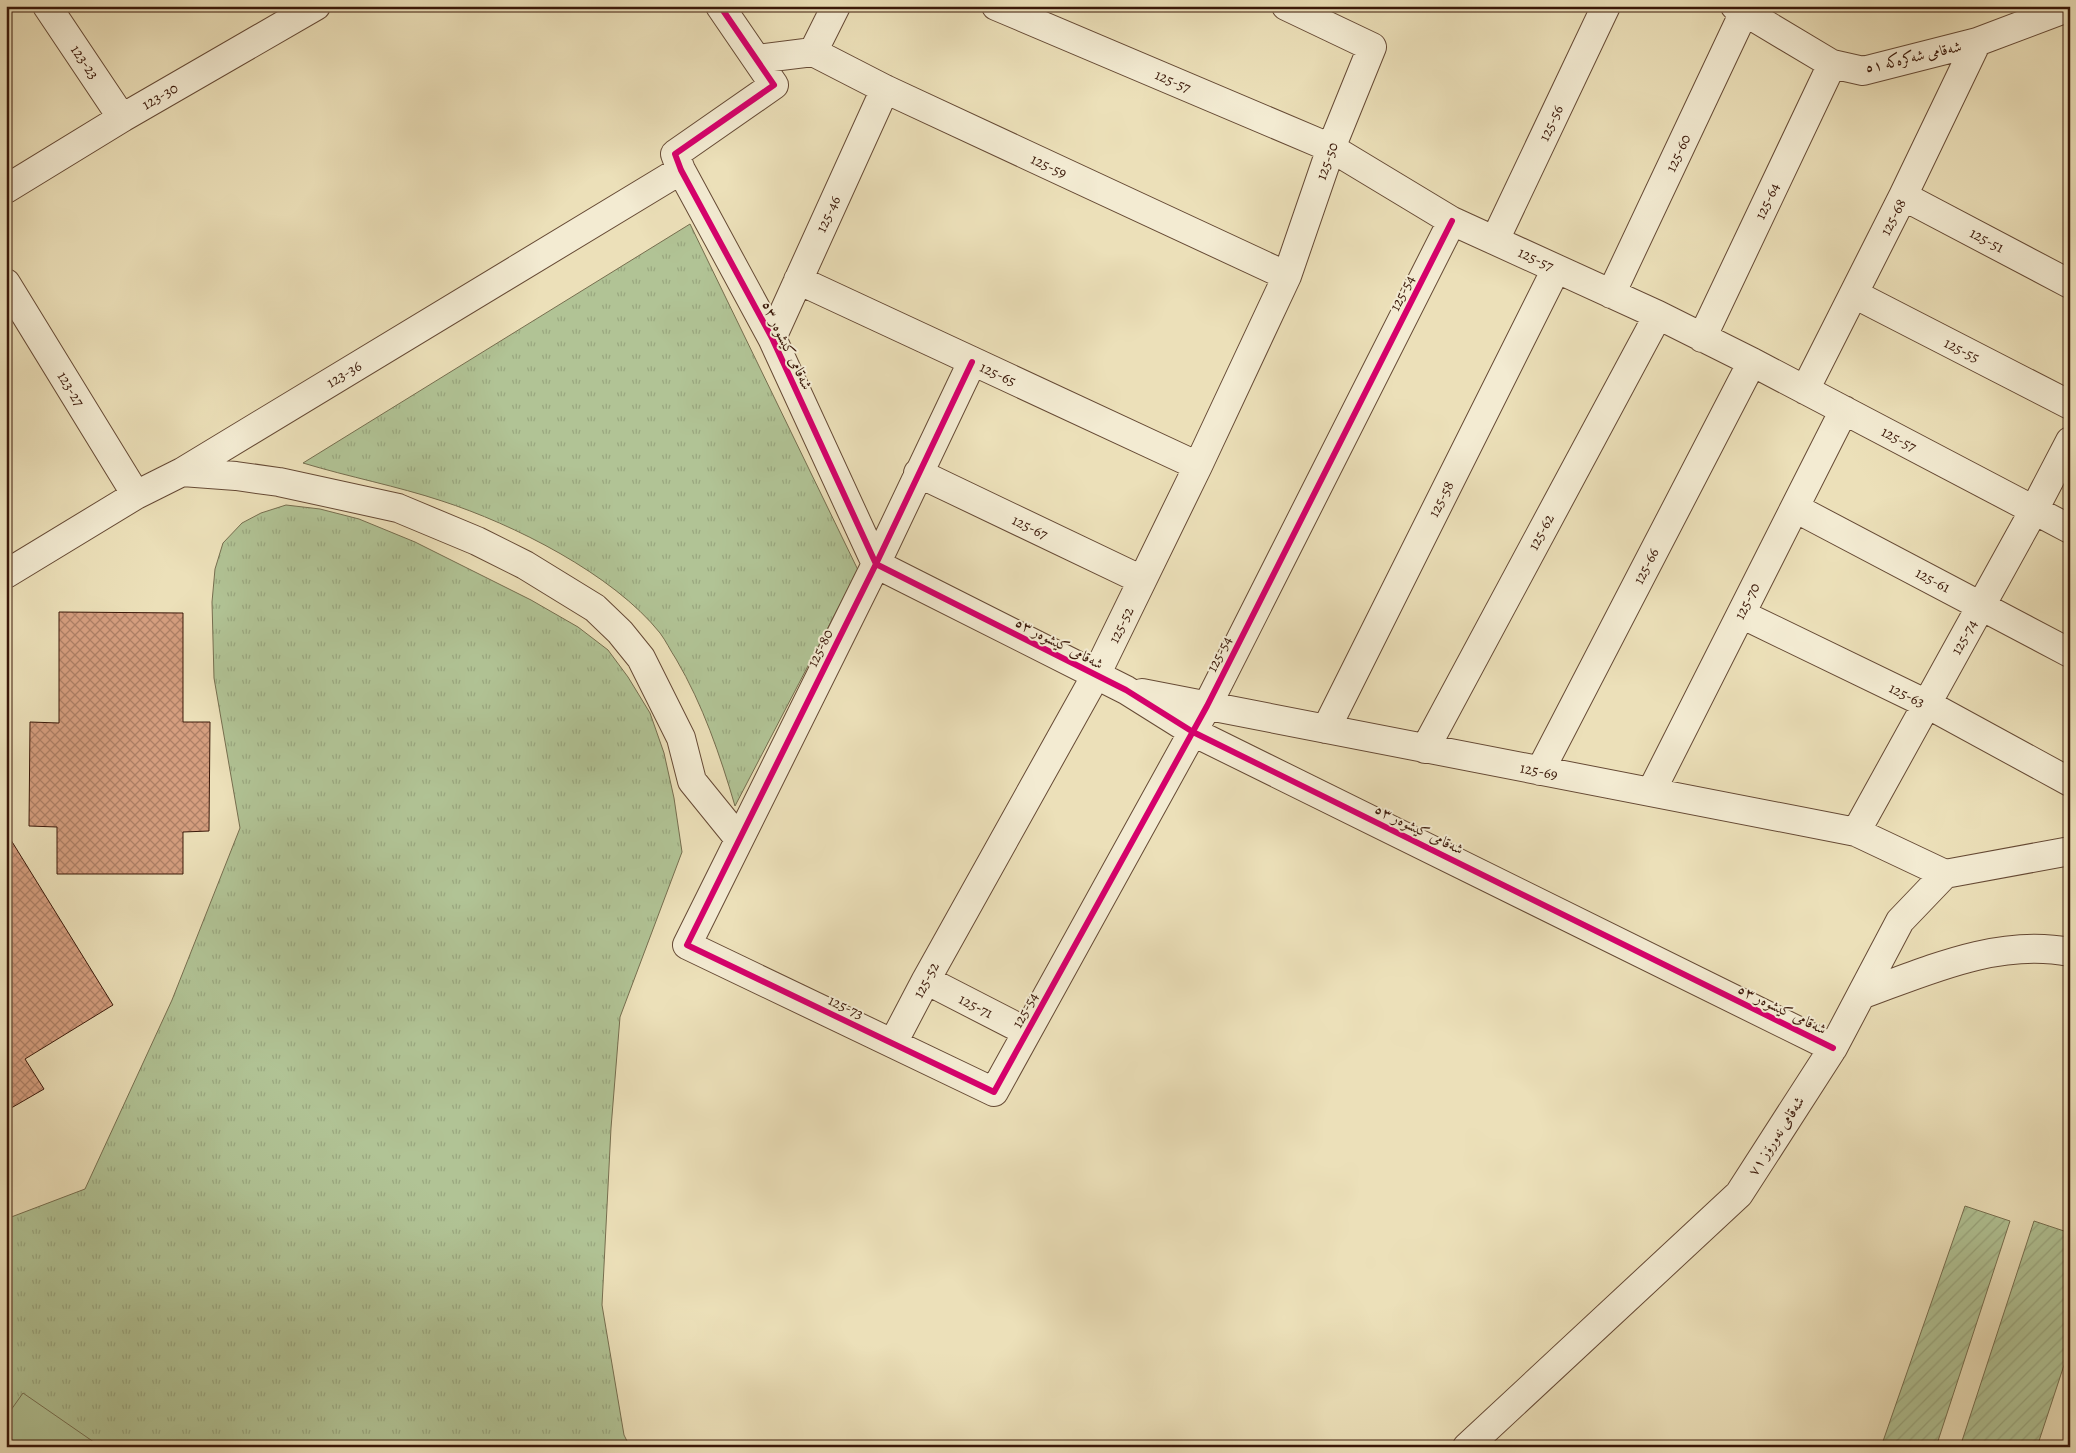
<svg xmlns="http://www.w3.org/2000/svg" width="2076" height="1453" font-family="Alegreya,Amiri,serif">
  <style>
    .park { fill: url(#park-tufts); stroke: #766e4f }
    .garden { fill: url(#garden-furrows); stroke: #766e4f }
    .pitch { fill: #b1c395; stroke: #766e4f }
    .building { fill: url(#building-cross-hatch); stroke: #3a1809 }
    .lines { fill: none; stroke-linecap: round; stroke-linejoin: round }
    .minor-casing { stroke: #664a35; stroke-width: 30 }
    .minor { stroke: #f3ebd2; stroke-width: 28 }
    .cycleway-casing { stroke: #f3ebd2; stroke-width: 9 }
    .cycleway { stroke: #d6006c; stroke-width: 6 }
    .labels { text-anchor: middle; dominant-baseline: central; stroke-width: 4; stroke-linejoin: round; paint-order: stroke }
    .street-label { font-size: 15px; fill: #3a1809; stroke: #f3ebd2 }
  </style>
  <defs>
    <pattern id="park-tufts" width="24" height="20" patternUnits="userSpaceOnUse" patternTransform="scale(1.25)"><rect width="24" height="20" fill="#b1c395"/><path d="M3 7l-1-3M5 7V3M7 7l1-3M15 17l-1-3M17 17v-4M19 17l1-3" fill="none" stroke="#99a77f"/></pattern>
    <pattern id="garden-furrows" width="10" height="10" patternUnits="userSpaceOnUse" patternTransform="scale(1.25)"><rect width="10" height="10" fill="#b1c395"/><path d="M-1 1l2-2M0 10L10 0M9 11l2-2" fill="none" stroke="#99a77f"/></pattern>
    <pattern id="building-cross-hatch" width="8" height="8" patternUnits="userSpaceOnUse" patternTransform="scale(1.25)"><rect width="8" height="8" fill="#d59e7f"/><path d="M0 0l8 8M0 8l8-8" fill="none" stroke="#ae8066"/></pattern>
  </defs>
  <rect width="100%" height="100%" fill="#ece0b9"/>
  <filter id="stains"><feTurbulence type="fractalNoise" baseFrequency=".004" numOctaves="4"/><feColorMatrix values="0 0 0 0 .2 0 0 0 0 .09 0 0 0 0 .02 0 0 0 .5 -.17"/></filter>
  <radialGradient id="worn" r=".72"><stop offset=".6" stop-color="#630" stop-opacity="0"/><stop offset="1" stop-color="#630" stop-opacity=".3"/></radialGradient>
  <path class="park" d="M690 224 858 570 735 806C720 755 703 705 676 659 670 650 666 641 660 633 613 574 513 524 442 501 397 486 349 477 303 463Z
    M286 505 320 509 359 519 415 542 531 600 578 627 608 650 628 677 650 713 664 753 674 798 682 852 620 1017 611 1128 602 1305 624 1435 630 1447H6V1219L85 1189 172 1000 240 828 214 678 212 602 215 569 223 543 242 523 261 513Z"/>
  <path class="garden" d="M1965 1206 2010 1221 1936 1447H1881Z
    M2034 1221 2070 1233V1347L2037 1447H1960Z"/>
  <path class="pitch" d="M23 1393 101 1447H6V1417Z"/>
  <path class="building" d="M59 612 183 613V722H210L209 831 183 832V874H57V827L29 826 30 722 59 723Z
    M6 832 113 1005 25 1059 44 1089 6 1111Z"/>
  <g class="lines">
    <g class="minor-casing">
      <path id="minor" d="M47 6 122 118
        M720 6 774 85 675 154 681 170 772 338 876 564 1126 690 1193 732 1833 1048
        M996 6 1331 148 1452 221 1658 315 1752 362 2070 529
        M1735 6 1832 64 1863 71 1977 42 2070 7
        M813 52 885 89 1287 276
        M813 52 836 6
        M757 59 813 52
        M6 189 122 118 316 6
        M1903 196 2070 284
        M1495 240 1606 6
        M798 280 1198 466
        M6 283 136 495
        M1611 294 1744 12
        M1854 294 2070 405
        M772 338 885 89
        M1702 338 1832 64
        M972 362 876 564 687 945 994 1092 1207 706 1452 221
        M1805 390 1903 196 1977 42
        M182 472 236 476 279 482 398 508 477 541 525 565 595 608 620 632 641 658 681 738 692 781 739 839
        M918 473 1142 580
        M1795 508 2070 653
        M6 574 136 495 182 472 681 170
        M1741 614 1927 704 2070 782
        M1142 693 1856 832 1945 874
        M1326 729 1556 269
        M1425 749 1658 315
        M1540 771 1752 362
        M1651 792 1844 410
        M1856 832 2034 510 2070 441
        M926 980 1027 1032
        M1861 995C1927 971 1998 938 2070 952
        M893 1043 926 980 1096 675 1198 466 1287 276 1331 148 1372 47 1286 6
        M1467 1447 1739 1194 1833 1048 1900 921 1945 874 2070 851"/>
    </g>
    <use href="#minor" class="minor"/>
    <g class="cycleway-casing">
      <path id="cycleway" d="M720 6 774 85 675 154 681 170 772 338 876 564 1126 690 1193 732 1833 1048
        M972 362 876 564 687 945 994 1092 1207 706 1452 221"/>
    </g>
    <use href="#cycleway" class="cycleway"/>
  </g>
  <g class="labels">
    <g class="street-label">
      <text transform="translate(1913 57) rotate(-13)">شەقامی شەکرەکە ٥١</text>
      <text transform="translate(85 62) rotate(56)">123-23</text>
      <text transform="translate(1173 81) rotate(23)">125-57</text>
      <text transform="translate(160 96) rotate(-30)">123-30</text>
      <text transform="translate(1551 123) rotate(-65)">125-56</text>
      <text transform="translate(1678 153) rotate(-65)">125-60</text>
      <text transform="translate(1327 161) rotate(-70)">125-50</text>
      <text transform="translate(1049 166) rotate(25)">125-59</text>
      <text transform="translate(1767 201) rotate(-65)">125-64</text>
      <text transform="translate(828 214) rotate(-65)">125-46</text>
      <text transform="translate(1893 217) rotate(-63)">125-68</text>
      <text transform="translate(1987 240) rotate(28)">125-51</text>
      <text transform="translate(1536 259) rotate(25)">125-57</text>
      <text transform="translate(1402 293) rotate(-63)">125-54</text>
      <text transform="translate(787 345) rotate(64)">شەقامی کیشوەر ٥٣</text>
      <text transform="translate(1962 350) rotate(27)">125-55</text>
      <text transform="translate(344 374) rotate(-31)">123-36</text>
      <text transform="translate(998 374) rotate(25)">125-65</text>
      <text transform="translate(71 389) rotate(59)">123-27</text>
      <text transform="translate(1899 439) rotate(28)">125-57</text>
      <text transform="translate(1441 499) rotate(-63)">125-58</text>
      <text transform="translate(1030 527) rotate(26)">125-67</text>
      <text transform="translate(1541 532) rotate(-62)">125-62</text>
      <text transform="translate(1646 566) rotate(-63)">125-66</text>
      <text transform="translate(1933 580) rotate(28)">125-61</text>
      <text transform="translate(1747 601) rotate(-63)">125-70</text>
      <text transform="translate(1121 625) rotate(-64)">125-52</text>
      <text transform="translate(1964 637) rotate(-61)">125-74</text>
      <text transform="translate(1059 643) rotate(27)">شەقامی کیشوەر ٥٣</text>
      <text transform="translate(820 648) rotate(-64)">125-80</text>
      <text transform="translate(1219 654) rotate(-63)">125-54</text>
      <text transform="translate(1907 695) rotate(26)">125-63</text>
      <text transform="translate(1539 771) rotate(11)">125-69</text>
      <text transform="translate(1419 829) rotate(26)">شەقامی کیشوەر ٥٣</text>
      <text transform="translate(926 980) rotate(-62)">125-52</text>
      <text transform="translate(976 1006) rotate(27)">125-71</text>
      <text transform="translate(846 1007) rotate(26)">125-73</text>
      <text transform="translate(1782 1009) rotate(26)">شەقامی کیشوەر ٥٣</text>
      <text transform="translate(1025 1010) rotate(-61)">125-54</text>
      <text transform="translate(1776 1136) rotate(-57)">شەقامی نەورۆز ٧١</text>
    </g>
  </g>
  <rect width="2076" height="1453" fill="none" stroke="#ece0b9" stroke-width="25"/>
  <rect x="8" y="8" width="2061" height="1438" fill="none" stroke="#3a1809" stroke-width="2.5"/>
  <rect x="12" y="12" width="2051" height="1428" fill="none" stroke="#3a1809"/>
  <rect width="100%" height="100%" filter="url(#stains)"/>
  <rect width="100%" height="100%" fill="url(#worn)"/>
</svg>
